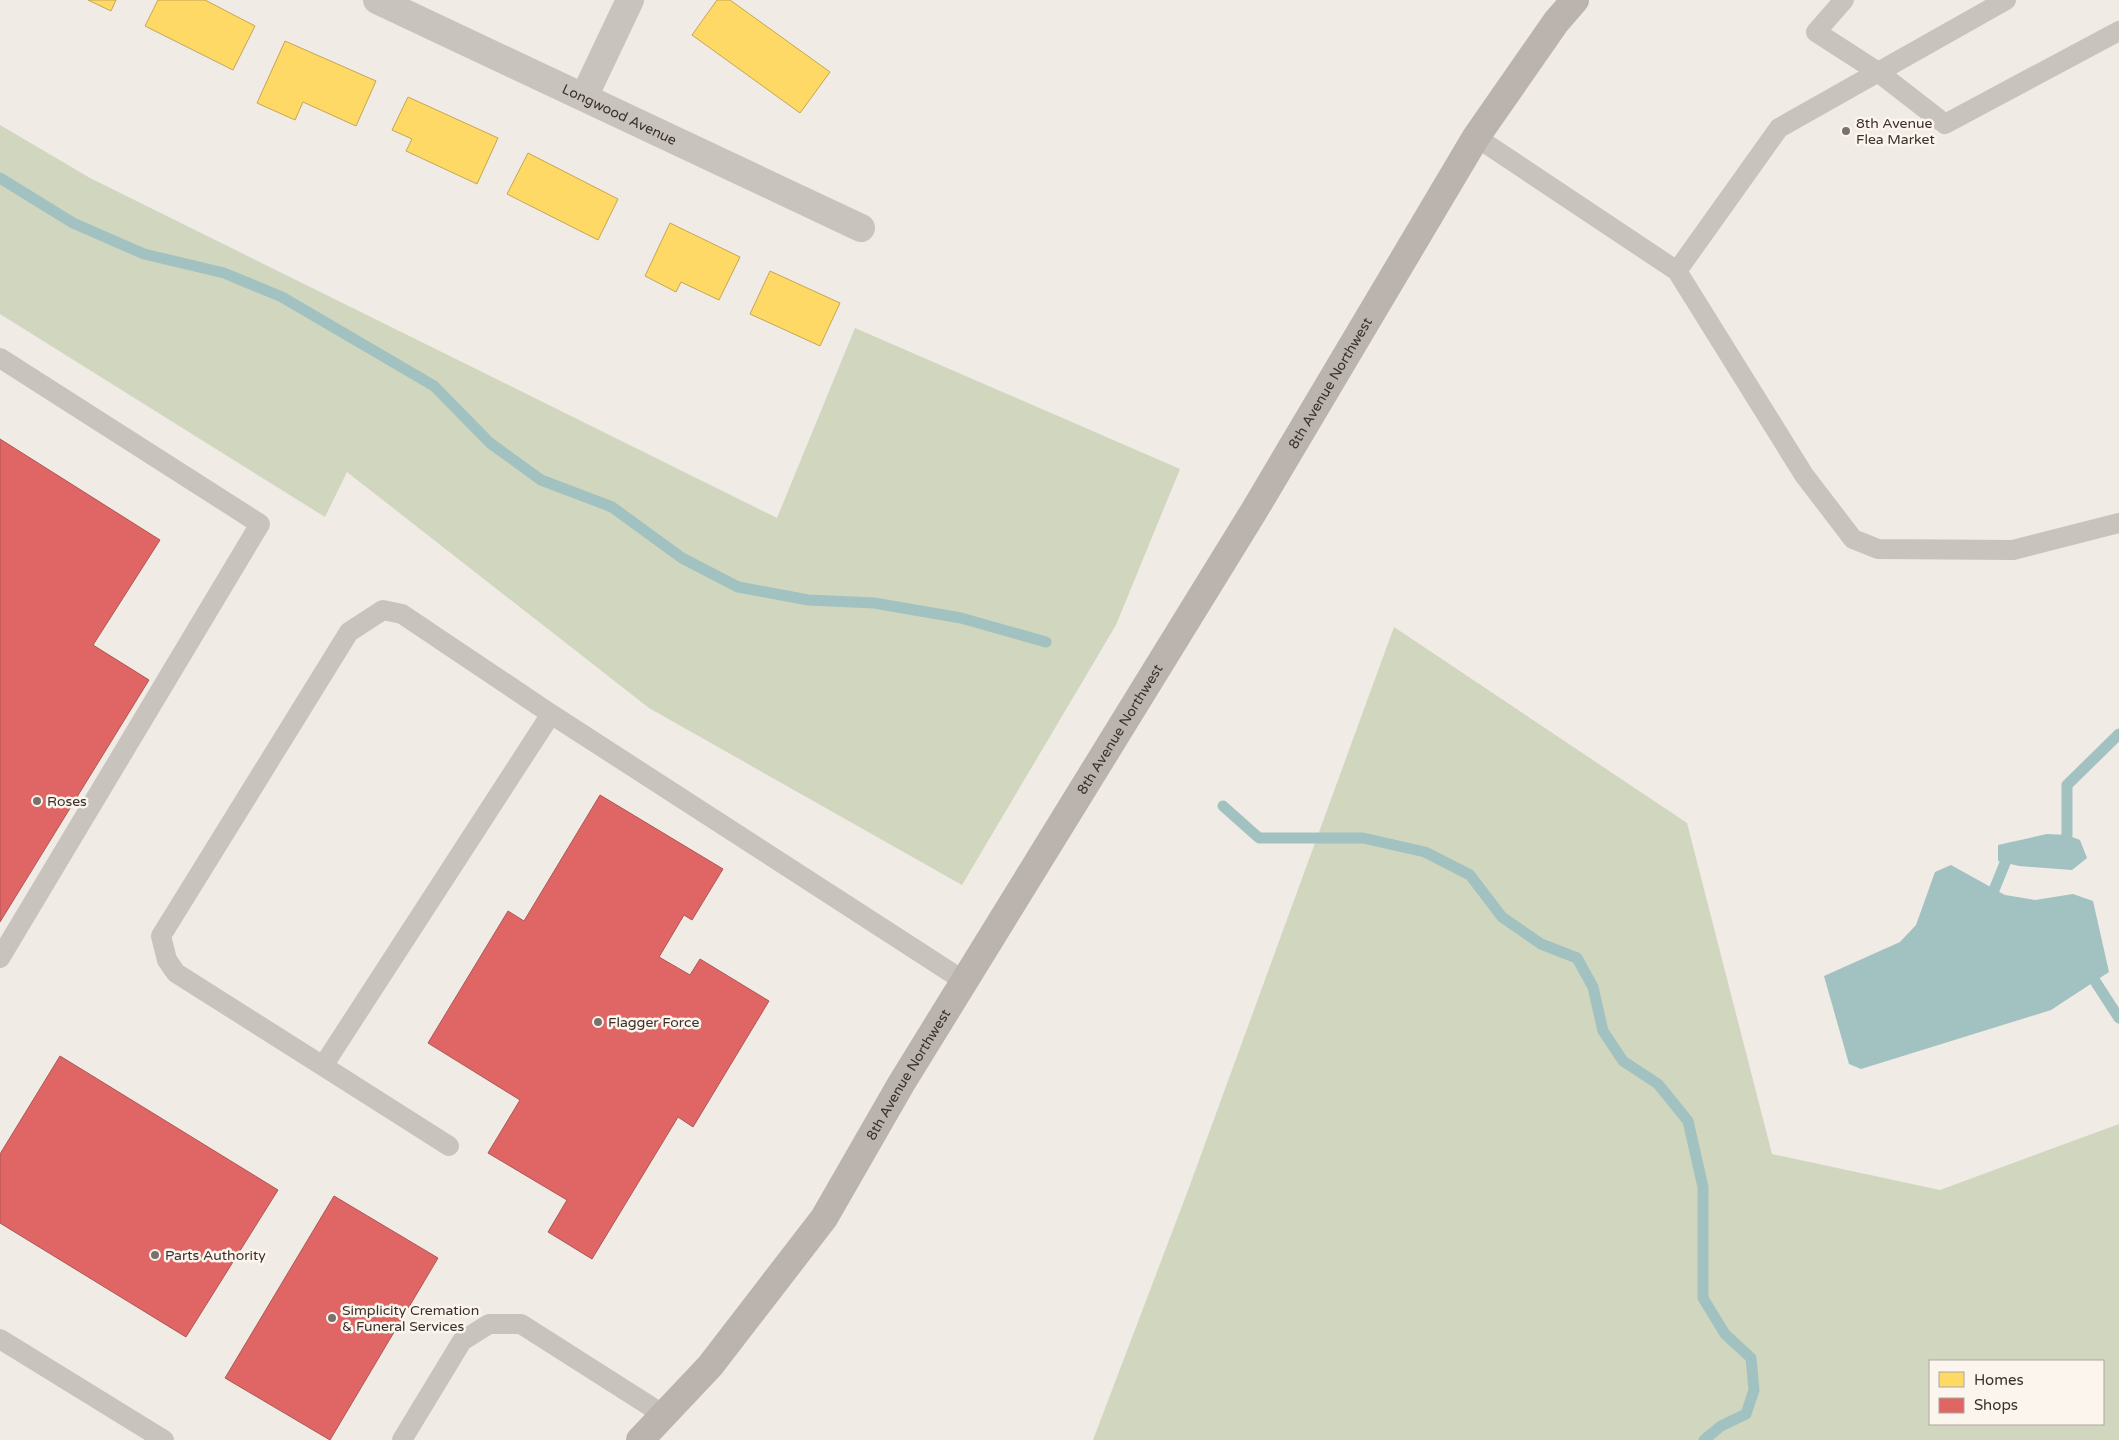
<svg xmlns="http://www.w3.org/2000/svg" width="2119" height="1440" font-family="'Varela Round',sans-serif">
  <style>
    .green { fill: #d1d6bf; fill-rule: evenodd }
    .water { fill: #a1c2c1 }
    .homes { fill: #ffd966; stroke: #c4a654 }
    .shops { fill: #e06666; stroke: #ae5654 }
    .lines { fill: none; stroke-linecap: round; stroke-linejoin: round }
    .stream { stroke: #a1c2c1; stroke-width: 11 }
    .lane { stroke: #c9c3be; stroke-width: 20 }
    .street { stroke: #c9c3be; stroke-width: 28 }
    .secondary { stroke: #bab3ae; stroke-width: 28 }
    .poi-dot { fill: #7a716c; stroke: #fbf5ee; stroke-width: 2 }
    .labels { text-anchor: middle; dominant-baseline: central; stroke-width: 5; stroke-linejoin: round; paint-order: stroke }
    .street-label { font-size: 14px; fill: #3b302b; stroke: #fbf5ee }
    .poi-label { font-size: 14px; fill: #3b302b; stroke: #fbf5ee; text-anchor: start }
  </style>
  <rect width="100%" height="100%" fill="#f0ebe5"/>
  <path class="green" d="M0 125 90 178 777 518 855 328 1180 469 1116 625 962 885 649 708 347 472 325 517 0 314Z
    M1394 627 1687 823 1772 1154 1940 1190 2119 1124V1440H1093L1187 1193ZM2103 1361V1424H1930V1361Z"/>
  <path class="water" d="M2047 834 2067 835 2080 840 2087 858 2072 870 2019 866 1998 861V845Z
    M1951 865 2005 895 2035 900 2073 894 2093 901 2109 972 2051 1010 1861 1069 1849 1064 1824 976 1900 942 1916 925 1935 872Z"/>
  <path class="homes" d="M88 0H116L111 11Z
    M158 0H205L255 26 233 70 145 26Z
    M717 0H730L830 72 800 113 692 35Z
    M285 41 376 81 356 126 303 102 295 120 257 103Z
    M408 97 498 138 477 184 406 151 412 139 392 130Z
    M528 153 618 199 598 240 507 194Z
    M670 223 740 257 719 300 681 282 676 292 645 276Z
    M770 271 840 303 820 346 750 314Z"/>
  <path class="shops" d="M0 439 160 540 93 645 149 680 0 922Z
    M600 795 723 869 692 920 684 915 659 957 690 975 700 959 769 1001 693 1127 678 1117 592 1259 548 1232 567 1200 488 1153 520 1100 428 1043 508 911 524 921Z
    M60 1056 278 1190 186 1337 0 1223V1154Z
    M334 1196 438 1258 330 1440 225 1378Z"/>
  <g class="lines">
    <path class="stream" d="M0 178 73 223 144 254 224 273 282 297 434 386 490 443 541 480 612 507 682 558 738 587 808 600 874 603 961 618 1046 642
      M1223 806 1259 838H1363L1425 852 1470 875 1502 917 1541 944 1577 958 1593 987 1603 1031 1623 1061 1658 1084 1688 1121 1703 1187V1298L1725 1334 1751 1358 1754 1390 1746 1414 1721 1426 1704 1440
      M2067 835V785L2119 734
      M1994 890 2005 863
      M2095 981 2119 1018"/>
    <path class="lane" d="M1844 0 1816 32 1878 72 1945 124 2119 31
      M1476 137 1677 271 1804 475 1853 539 1878 549 2013 550 2119 523
      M1677 271 1779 128 2006 0
      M0 358 260 524 0 958
      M323 1066 176 973 167 960 161 936 349 632 383 610 402 614 551 714
      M449 1146 323 1066 551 714 964 981
      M0 1339 164 1440
      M402 1440 462 1341 489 1324H521L664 1415"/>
    <g class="street">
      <path id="s1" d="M377 0 861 228"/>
      <path d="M584 97 630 0"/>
    </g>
    <path class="secondary" id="s2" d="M640 1440 710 1366 824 1218 901 1084 1254 511 1476 137 1556 22 1575 0"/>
  </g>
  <g class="poi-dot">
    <circle cx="1846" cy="131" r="5"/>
    <circle cx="37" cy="801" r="5"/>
    <circle cx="598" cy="1022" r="5"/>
    <circle cx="155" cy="1255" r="5"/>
    <circle cx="332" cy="1318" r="5"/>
  </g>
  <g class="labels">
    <g class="street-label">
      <text stroke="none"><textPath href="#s1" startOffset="268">Longwood Avenue</textPath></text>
      <text stroke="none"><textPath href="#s2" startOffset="1265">8th Avenue Northwest</textPath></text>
      <text stroke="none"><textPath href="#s2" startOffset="860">8th Avenue Northwest</textPath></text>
      <text stroke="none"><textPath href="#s2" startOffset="455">8th Avenue Northwest</textPath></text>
    </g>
    <g class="poi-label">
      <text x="1856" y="123">8th Avenue<tspan x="1856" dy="16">Flea Market</tspan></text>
      <text x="47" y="801">Roses</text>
      <text x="608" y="1022">Flagger Force</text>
      <text x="165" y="1255">Parts Authority</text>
      <text x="342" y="1310">Simplicity Cremation<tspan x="342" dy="16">&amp; Funeral Services</tspan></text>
    </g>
  </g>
  <rect x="1929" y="1360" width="175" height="65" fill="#fbf5ee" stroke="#aea6a0"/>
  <rect x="1939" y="1372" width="25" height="15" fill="#ffd966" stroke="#aea6a0"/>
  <text x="1974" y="1385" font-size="15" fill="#3b302b">Homes</text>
  <rect x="1939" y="1398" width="25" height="15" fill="#e06666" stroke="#aea6a0"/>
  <text x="1974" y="1410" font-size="15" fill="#3b302b">Shops</text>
</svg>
